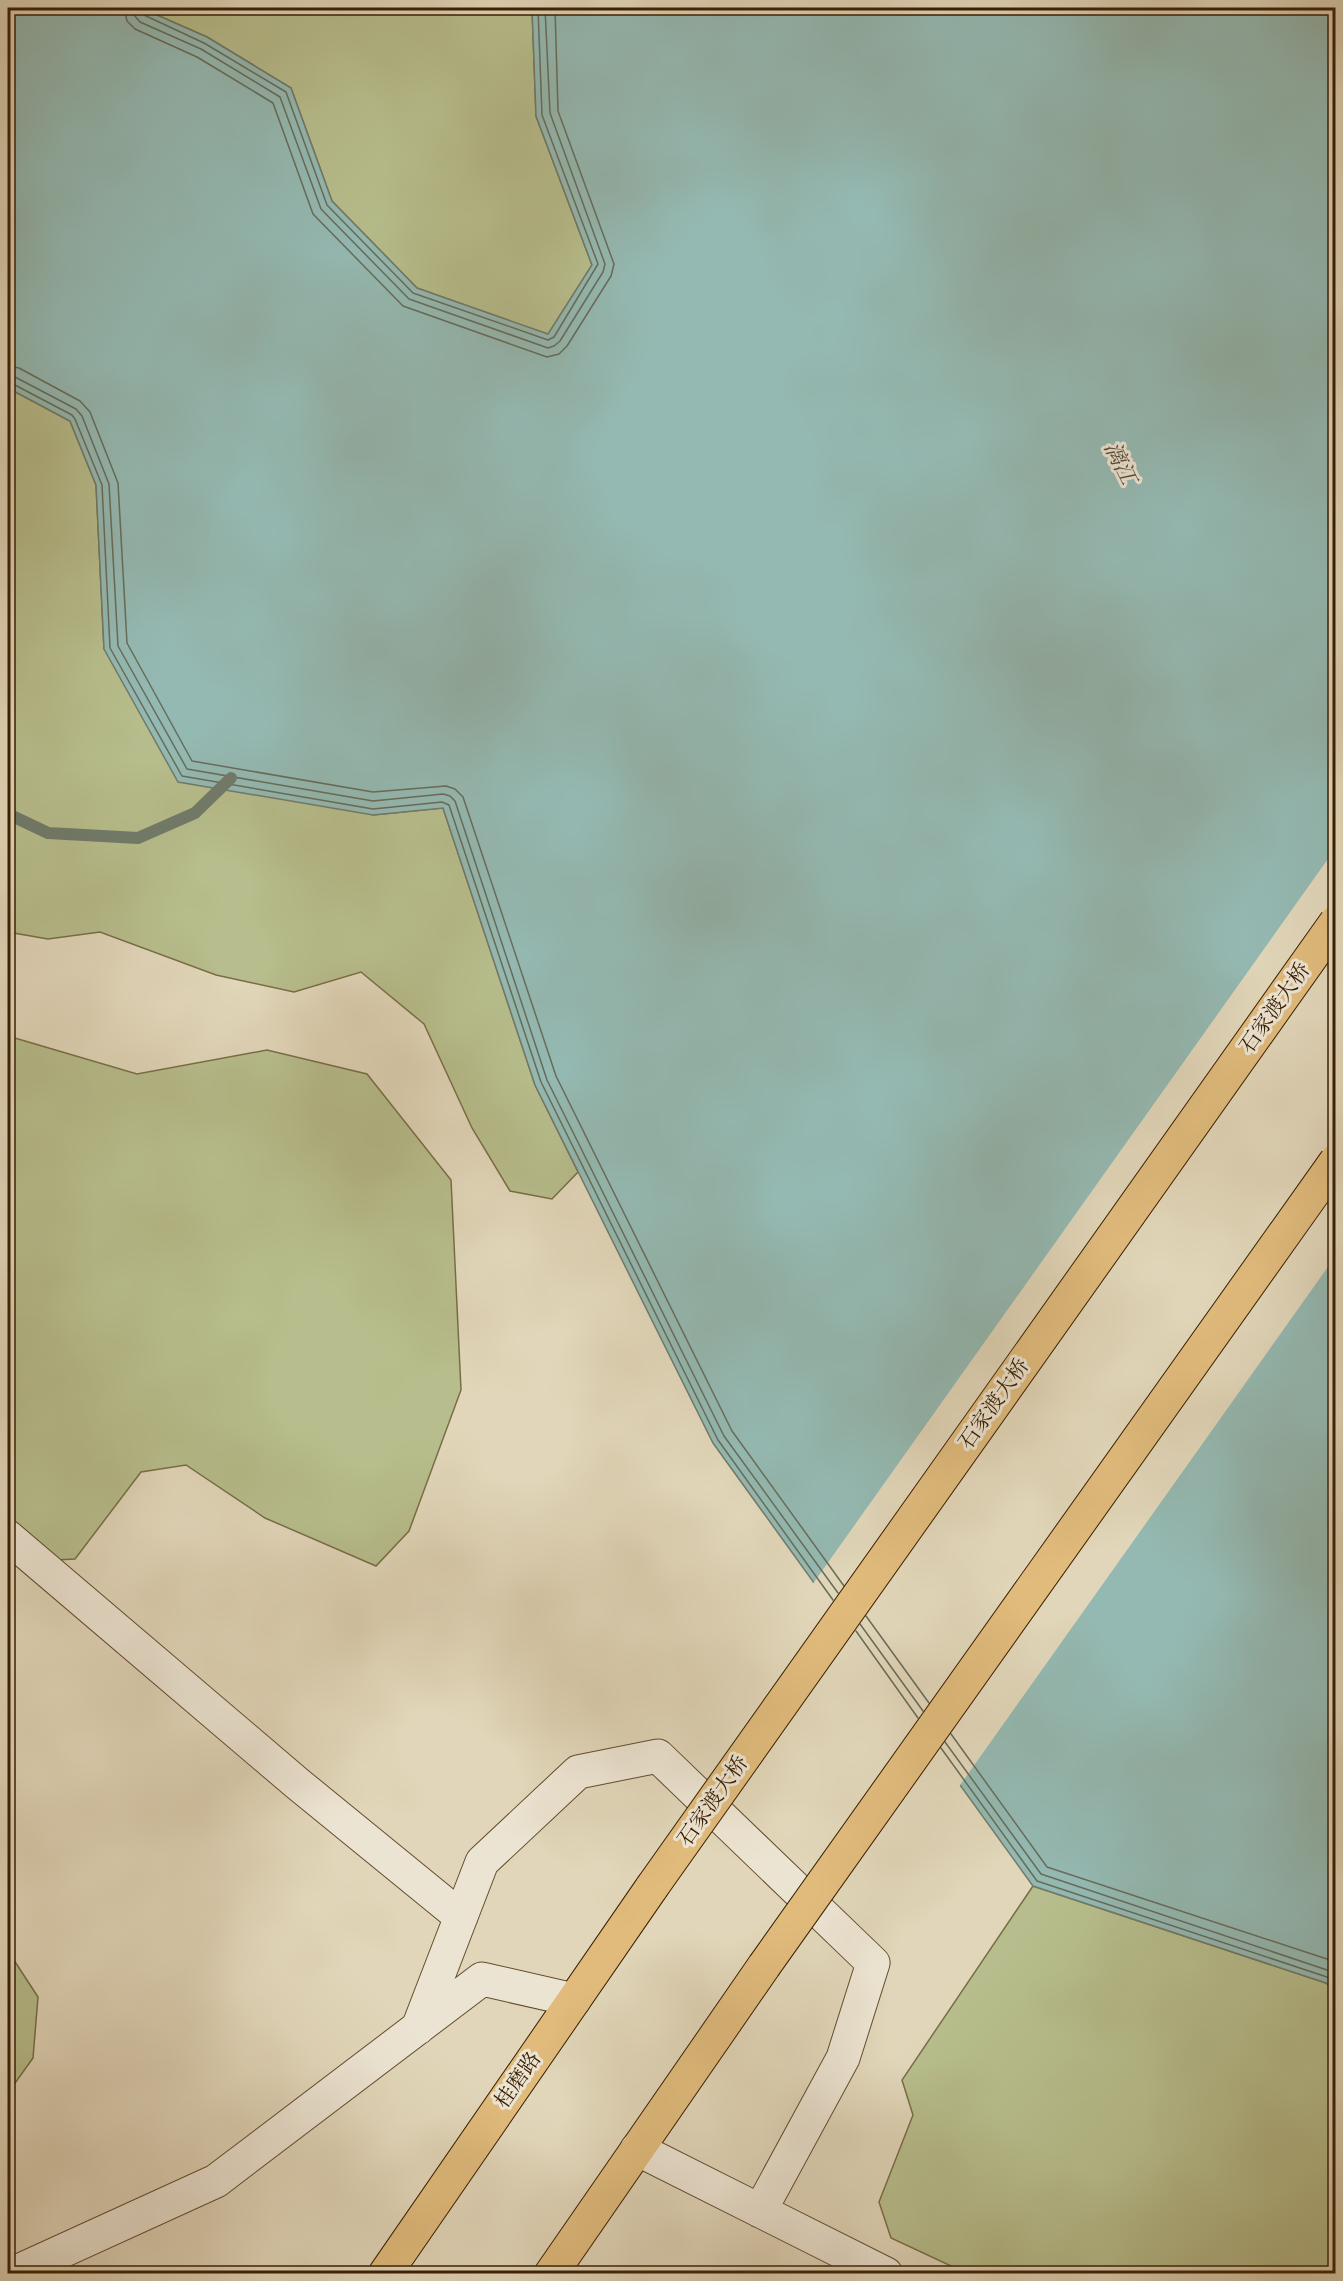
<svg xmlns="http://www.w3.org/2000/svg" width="1343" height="2281" font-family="'IM FELL Double Pica','Noto Serif SC',serif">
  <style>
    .green { fill: #b7bd8c; stroke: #786e46; stroke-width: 1.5 }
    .water { fill: #94b9b2; stroke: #707b6b; stroke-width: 1.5 }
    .pier { fill: #e1d6b9 }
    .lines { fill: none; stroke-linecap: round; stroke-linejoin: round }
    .shore { stroke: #666c5a; stroke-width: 1.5 }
    .stream { stroke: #707b6b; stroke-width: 12 }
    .street-casing { stroke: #634c2f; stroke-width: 35 }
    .primary-casing { stroke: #391e01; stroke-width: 35 }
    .street { stroke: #ece4d2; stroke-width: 33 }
    .primary { stroke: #e0bb7c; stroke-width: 33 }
    .primary-bridge-casing { stroke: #391e01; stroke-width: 35; stroke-linecap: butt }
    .primary-bridge { stroke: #e0bb7c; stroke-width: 33 }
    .labels { text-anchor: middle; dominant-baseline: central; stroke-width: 6; stroke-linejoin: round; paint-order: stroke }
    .street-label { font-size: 21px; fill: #391e01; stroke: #ece4d2 }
    .water-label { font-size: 22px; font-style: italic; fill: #544c36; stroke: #ece4d2 }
  </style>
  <rect width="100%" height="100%" fill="#e1d6b9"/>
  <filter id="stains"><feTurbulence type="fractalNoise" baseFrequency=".00333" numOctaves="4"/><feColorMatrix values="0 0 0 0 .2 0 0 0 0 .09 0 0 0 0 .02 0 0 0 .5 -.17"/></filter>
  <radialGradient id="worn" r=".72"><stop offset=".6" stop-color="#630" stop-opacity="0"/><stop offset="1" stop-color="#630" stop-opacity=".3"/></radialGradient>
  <path class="green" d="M141 8H532L536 116 592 265 548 335 417 288 332 201 291 88 207 37Z
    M8 388 70 421 96 485 104 649 373 815 443 808 535 1085 578 1172 552 1199 510 1191 472 1128 424 1024 361 972 294 992 216 975 100 932 48 939 8 932Z
    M8 1036 137 1074 267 1050 367 1074 451 1180 461 1390 409 1531 376 1566 265 1518 186 1465 141 1472 75 1559 37 1561 8 1538Z
    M1033 1886 1326 1983 1335 1992V2273H966L891 2238 879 2202 913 2115 902 2080Z
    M8 1951 38 1997 33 2058 8 2093Z"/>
  <path class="water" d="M8 8H141L207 37 291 88 332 201 417 288 548 334 592 265 536 116 532 8H1335V1992L1326 1983 1033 1886 713 1443 535 1085 443 808 373 815 178 782 104 649 96 485 70 421 8 388Z"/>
  <path class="pier" d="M1335 849V1257L958 1788 812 1585Z"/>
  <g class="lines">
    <path class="shore" d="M124 8 127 21 135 29 197 57 273 103 313 214 403 306 547 357 559 354 567 346 611 276 614 264 558 111 555 8
      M133 8 134 15 140 22 201 49 280 97 321 209 409 299 548 348 554 346 560 341 603 272 605 264 550 113 545 8
      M140 8 144 15 204 43 286 92 327 205 413 293 548 340 554 337 598 264 542 115 538 8
      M8 366 19 368 80 401 90 412 118 483 127 643 192 761 373 792 446 786 455 789 463 797 556 1076 732 1431 844 1586
      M8 375 15 377 76 409 82 416 109 484 118 646 187 769 373 801 443 794 450 796 455 801 547 1080 724 1436 838 1593
      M8 383 13 384 72 415 75 419 102 485 110 648 182 776 373 809 442 802 449 805 541 1082 718 1440 833 1600
      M866 1616 929 1703
      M860 1624 923 1711
      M856 1631 918 1718
      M951 1734 1047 1867 1336 1962
      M945 1742 1041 1874 1336 1973
      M941 1748 1037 1881 1327 1977 1336 1984"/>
    <path class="stream" d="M8 814 48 833 138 838 195 813 231 778"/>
    <g class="street-casing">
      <path id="street" d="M8 1537 298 1784 461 1917
        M418 2028 482 1862 578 1772 658 1756 873 1963 843 2058 760 2211
        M637 2149 886 2274
        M12 2274 216 2181 482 1979 574 2000"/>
    </g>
    <g class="primary-casing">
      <path id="primary" d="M385 2274 652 1887
        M551 2274 764 1966"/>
    </g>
    <use href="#street" class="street"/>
    <use href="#primary" class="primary"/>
    <g class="primary-bridge-casing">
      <path id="primary-bridge" d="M652 1887 1336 922
        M764 1966 1336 1161"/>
    </g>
    <use href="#primary-bridge" class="primary-bridge"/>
  </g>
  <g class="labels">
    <g class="street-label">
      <text transform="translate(1275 1008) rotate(-55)">石家渡大桥</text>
      <text transform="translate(994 1404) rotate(-55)">石家渡大桥</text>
      <text transform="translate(713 1801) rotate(-55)">石家渡大桥</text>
      <text transform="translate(518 2080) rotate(-55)">桂磨路</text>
    </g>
    <g class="water-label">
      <text transform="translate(1120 463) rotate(64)">漓江</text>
    </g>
  </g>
  <rect width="1343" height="2281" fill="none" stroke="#e1d6b9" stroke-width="30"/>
  <rect x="9" y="9" width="1325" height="2263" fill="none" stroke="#391e01" stroke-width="3"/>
  <rect x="15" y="15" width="1313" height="2251" fill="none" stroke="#391e01" stroke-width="1.5"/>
  <rect width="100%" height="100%" filter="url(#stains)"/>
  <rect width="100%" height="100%" fill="url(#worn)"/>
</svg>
